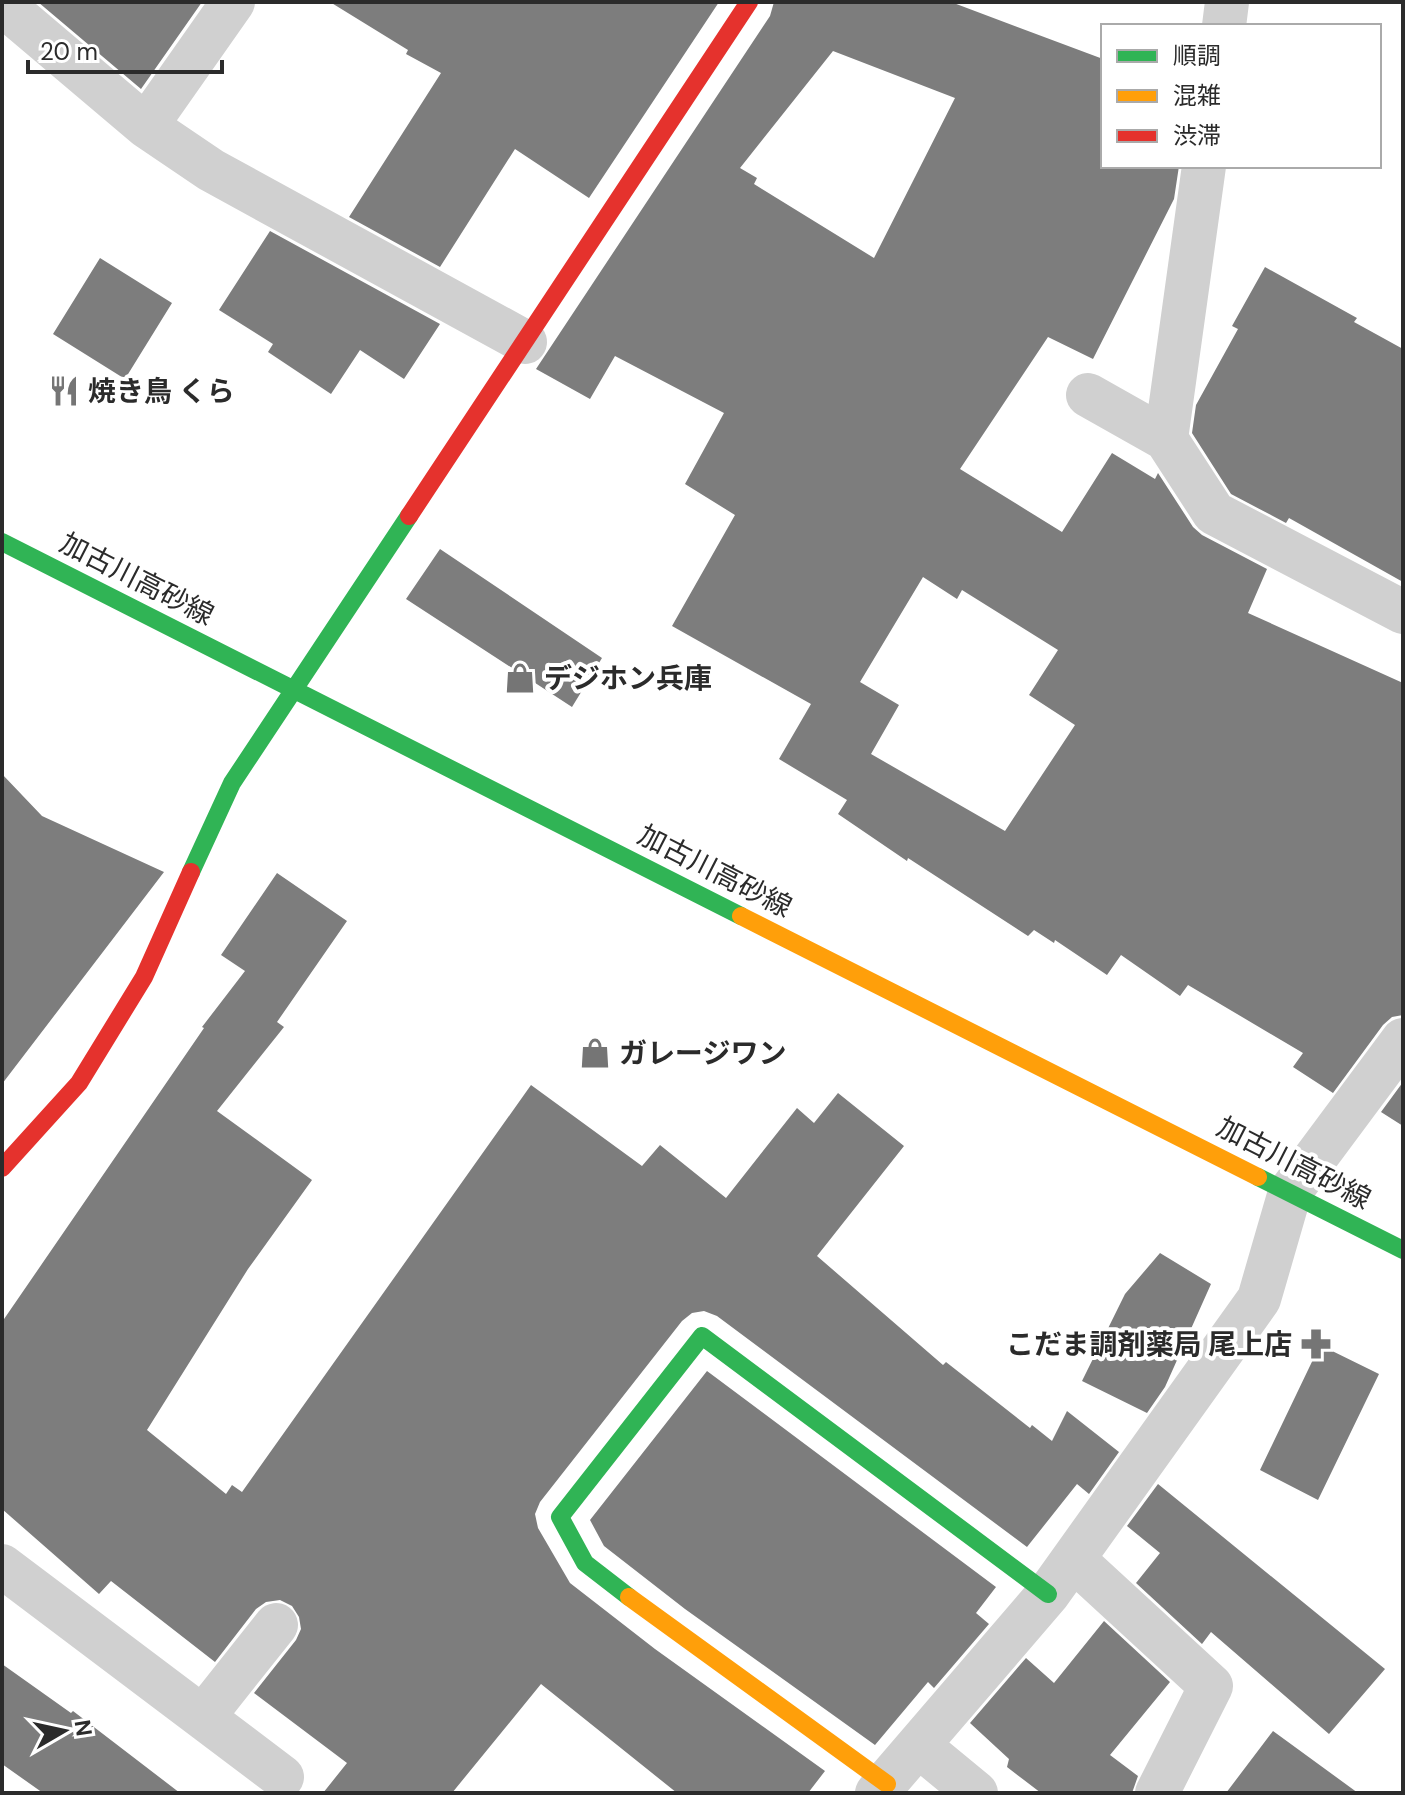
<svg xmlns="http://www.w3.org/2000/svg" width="1405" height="1795" font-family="'DM Sans','Noto Sans JP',sans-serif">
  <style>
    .building { fill: #7d7d7d; fill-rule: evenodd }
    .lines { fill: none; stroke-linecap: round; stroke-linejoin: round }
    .street { stroke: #d0d0d0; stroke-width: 44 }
    .fast { stroke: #30b455; stroke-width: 18 }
    .slow { stroke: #ff9f0a; stroke-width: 18 }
    .jam { stroke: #e5322d; stroke-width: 18 }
    .labels { text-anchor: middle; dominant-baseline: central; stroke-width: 8; stroke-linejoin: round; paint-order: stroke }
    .poi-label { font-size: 28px; font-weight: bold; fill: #2b2b2b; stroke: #fff; text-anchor: start }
    .street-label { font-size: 28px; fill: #2b2b2b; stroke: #fff }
  </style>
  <rect width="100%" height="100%" fill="#fff"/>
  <path class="building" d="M38 2H202L141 89Z
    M330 2H719L589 198 515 149 440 267 349 217 441 73 406 54 408 50Z
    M774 2H951L1103 59V166H1179L1174 199 1093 359 1048 337 960 469 1062 532 1112 453 1155 479 1158 473 1193 527 1202 535 1267 569 1248 613 1403 683V1015L1392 1017 1383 1025 1333 1093 1293 1067 1303 1053 1188 985 1180 996 1121 955 1107 975 1055 940 1054 943 1034 930 1028 936 908 858 907 861 838 814 847 800 779 759 811 704 672 626 735 515 685 484 724 413 615 356 590 399 536 369 770 16ZM833 51 955 98 874 258 754 184 757 178 740 168ZM923 577 957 599 962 590 1058 650 1029 695 1075 725 1005 831 871 754 899 705 860 682Z
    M270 231 440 324 404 379 360 350 331 394 268 352 273 344 219 310Z
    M100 258 172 303 125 379 53 334Z
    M1265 267 1357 318 1354 322 1403 349V582L1289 518 1286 523 1231 494 1192 433 1196 405 1238 329 1232 326Z
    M440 549 602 658 572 707 406 599Z
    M2 774 42 816 164 872 2 1084Z
    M277 873 347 921 277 1022 284 1027 217 1111 312 1180 248 1269 147 1430 226 1494 232 1485 242 1492 531 1085 642 1166 660 1145 726 1198 797 1108 814 1123 838 1093 904 1146 817 1256 943 1365 946 1362 1030 1428 1032 1425 1052 1441 1067 1411 1119 1452 1089 1494 1077 1484 1027 1547 717 1316 704 1311 692 1313 682 1321 540 1502 535 1514 538 1528 570 1583 655 1649 825 1771 808 1793H677L541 1684 452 1793H323L347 1763 254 1693 296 1640 301 1629 299 1617 292 1606 280 1600 266 1602 256 1609 215 1662 111 1581 99 1594 2 1509V1322L204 1028 202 1027 245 971 221 955Z
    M1403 1082V1126L1381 1112Z
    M1160 1253 1211 1284 1165 1387 1147 1413 1082 1381 1125 1294Z
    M1320 1345 1379 1374 1318 1500 1260 1470Z
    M707 1371 996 1587 976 1613 989 1624 934 1688 928 1682 875 1745 685 1609 604 1546 590 1520Z
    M1158 1484 1385 1669 1329 1734 1211 1632 1202 1644 1136 1583 1160 1553 1127 1526Z
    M1104 1621 1170 1682 1110 1755 1138 1776 1132 1793H1041L1007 1767 1009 1759 970 1723 1026 1658 1054 1683Z
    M2 1664 71 1713 73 1711 180 1793H43L2 1764Z
    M1273 1731 1358 1793H1226Z"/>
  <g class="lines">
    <path class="street" d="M2 4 146 126 211 170 525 342
      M1224 26 1227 2
      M146 126 233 2
      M1088 395 1166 439 1214 513 1403 612
      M1166 439 1204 166
      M1073 1559 1211 1686 1157 1793
      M2 1566 282 1777
      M203 1717 276 1625
      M919 1746 976 1793
      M877 1793 1048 1594 1259 1299 1290 1192 1403 1040"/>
    <path class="fast" d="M2 542 741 916
      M191 872 232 783 409 516
      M1258 1177 1403 1250
      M629 1597 585 1563 560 1517 702 1336 1048 1594"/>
    <path class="slow" d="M741 916 1258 1177
      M629 1597 887 1784"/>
    <path class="jam" d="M409 516 749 2
      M2 1168 79 1083 144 977 191 872"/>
  </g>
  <defs>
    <g id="restaurant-bare" transform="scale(2.4)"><path d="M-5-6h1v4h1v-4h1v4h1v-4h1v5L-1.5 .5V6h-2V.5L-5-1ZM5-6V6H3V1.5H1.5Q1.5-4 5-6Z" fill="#757575" stroke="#fff" stroke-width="2.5" paint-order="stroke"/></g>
    <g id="shop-bare" transform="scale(2.4)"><path d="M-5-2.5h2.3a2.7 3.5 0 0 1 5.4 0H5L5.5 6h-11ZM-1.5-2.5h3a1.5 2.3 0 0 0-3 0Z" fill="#757575" stroke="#fff" stroke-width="2.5" paint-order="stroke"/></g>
    <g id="pharmacy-bare" transform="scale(2.4)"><path d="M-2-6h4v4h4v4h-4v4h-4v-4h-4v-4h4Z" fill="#757575" stroke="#fff" stroke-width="2.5" paint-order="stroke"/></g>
  </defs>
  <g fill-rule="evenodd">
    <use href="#restaurant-bare" x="64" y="391"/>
    <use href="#shop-bare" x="520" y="678"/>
    <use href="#shop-bare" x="595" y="1053"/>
    <use href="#pharmacy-bare" x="1316" y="1344"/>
  </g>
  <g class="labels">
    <g class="poi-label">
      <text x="88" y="391">焼き鳥 くら</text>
      <text x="544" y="678">デジホン兵庫</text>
      <text x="619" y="1053">ガレージワン</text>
      <text x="1292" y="1344" text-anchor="end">こだま調剤薬局 尾上店</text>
    </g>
    <g class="street-label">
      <text transform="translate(137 579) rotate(27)">加古川高砂線</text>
      <text transform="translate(715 871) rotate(27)">加古川高砂線</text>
      <text transform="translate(1294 1163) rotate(27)">加古川高砂線</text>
    </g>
  </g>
  <rect width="1405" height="1795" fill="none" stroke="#2b2b2b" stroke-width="8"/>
  <rect x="1101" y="24" width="280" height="144" fill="#ffffff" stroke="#aaaaaa" stroke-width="2"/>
  <rect x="1117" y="50" width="40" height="12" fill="#30b455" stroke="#aaaaaa" stroke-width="2"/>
  <text x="1173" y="64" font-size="24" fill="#2b2b2b">順調</text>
  <rect x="1117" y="90" width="40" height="12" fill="#ff9f0a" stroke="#aaaaaa" stroke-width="2"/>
  <text x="1173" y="104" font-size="24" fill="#2b2b2b">混雑</text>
  <rect x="1117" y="130" width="40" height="12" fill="#e5322d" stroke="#aaaaaa" stroke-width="2"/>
  <text x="1173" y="144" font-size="24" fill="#2b2b2b">渋滞</text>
  <g transform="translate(64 1731) rotate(81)" stroke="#ffffff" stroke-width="6" paint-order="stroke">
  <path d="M0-6L14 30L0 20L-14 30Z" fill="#2b2b2b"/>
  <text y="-12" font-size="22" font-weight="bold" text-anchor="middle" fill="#2b2b2b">N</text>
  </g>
  <path d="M28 60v12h194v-12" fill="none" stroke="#2b2b2b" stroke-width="4"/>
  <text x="40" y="60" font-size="24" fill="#2b2b2b" stroke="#ffffff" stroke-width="6" paint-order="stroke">20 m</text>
</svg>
